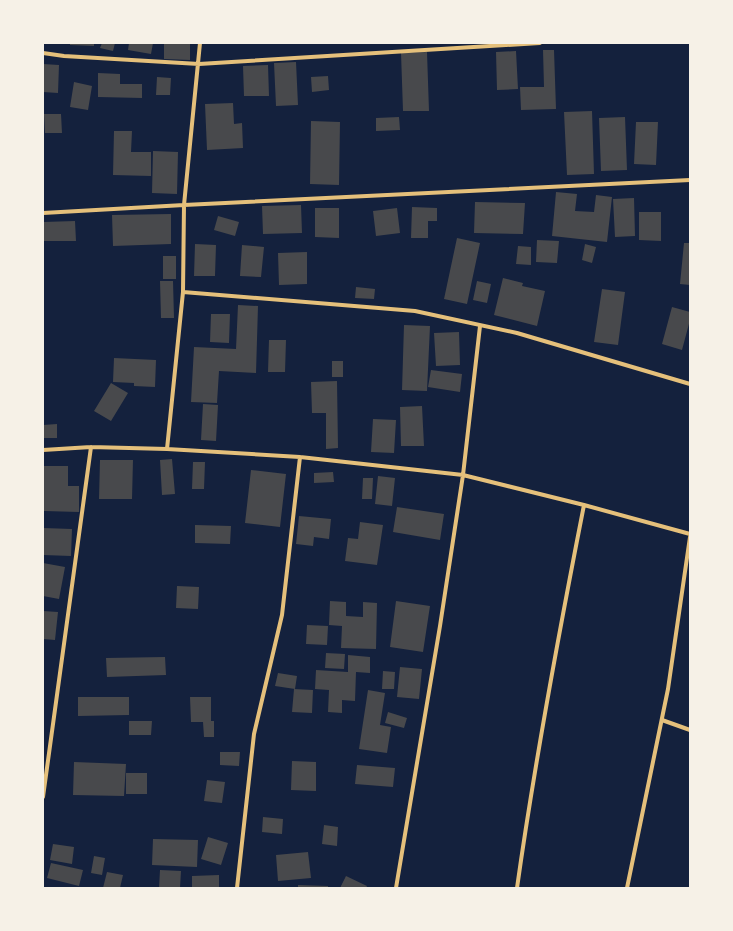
<svg xmlns="http://www.w3.org/2000/svg" width="733" height="931" font-family="'Fira Sans Condensed',sans-serif">
  <style>
    .building { fill: #48494c }
    .lines { fill: none; stroke-linecap: round; stroke-linejoin: round }
    .minor { stroke: #e5c07b; stroke-width: 4 }
  </style>
  <rect width="100%" height="100%" fill="#14213d"/>
  <path class="building" d="M70 43H94V46L70 45Z
    M102 43H115L113 51 100 48Z
    M129 43H153L151 54 128 50Z
    M164 43H190V60L164 59Z
    M543 50H554L556 109 521 110 520 87H544Z
    M516 51 518 89 497 90 496 52Z
    M427 52 429 111H403L401 53Z
    M296 62 298 105 276 106 274 63Z
    M43 64 59 65 58 93 43 92Z
    M268 65 269 96H244L243 66Z
    M98 73 120 74V84H142V98L98 97Z
    M328 76 329 90 312 92 311 77Z
    M157 77 171 78 170 95H156Z
    M74 82 92 86 88 110 70 107Z
    M233 103 234 124 242 123 243 148 207 150 205 104Z
    M592 111 594 174 567 175 564 112Z
    M44 114H61L62 133H45Z
    M399 117 400 130 376 131V118Z
    M625 117 627 170 601 171 599 118Z
    M311 121 340 122 339 185 310 184Z
    M636 122H658L656 165 634 164Z
    M114 131H132L131 152H151V176L113 175Z
    M153 151 178 152 177 194 152 193Z
    M556 192 577 194 575 211 594 212 596 195 612 197 607 242 552 236Z
    M634 198 635 236 615 237 613 199Z
    M475 202 525 203 523 234 474 233Z
    M301 205 302 233 263 234 262 206Z
    M412 207 437 208V221H428V238H411Z
    M315 208H339V238L315 237Z
    M397 208 400 233 376 236 373 211Z
    M639 212H661V241L639 240Z
    M171 214V244L113 246 112 215Z
    M218 216 239 222 235 236 214 230Z
    M75 221 76 241H43V222Z
    M457 238 480 243 467 304 444 299Z
    M537 240 559 241 557 263 536 262Z
    M684 243H690V285L680 284Z
    M195 244 216 245 215 276H194Z
    M585 244 596 247 592 263 582 260Z
    M242 245 264 247 261 277 240 276Z
    M518 246 531 247V265L516 264Z
    M307 252V284L279 285 278 253Z
    M163 256H176V279H163Z
    M503 278 523 283 522 286 545 291 537 326 494 315Z
    M160 281H173L174 318H161Z
    M477 281 491 284 487 303 473 300Z
    M356 287 375 289 374 299 355 298Z
    M602 289 625 292 618 345 594 342Z
    M238 305 258 306 256 373 219 371 217 403 191 402 194 347 236 349Z
    M672 307 690 312V320L682 350 662 344Z
    M211 314H230L229 343 210 342Z
    M404 325 430 326 427 391 402 390Z
    M459 332 460 365 436 366 434 333Z
    M269 340H286L285 372H268Z
    M114 358 156 360 155 387 134 386V383L113 382Z
    M332 361H343V377H332Z
    M431 370 462 374 460 392 428 387Z
    M337 381 338 448 326 449V413H312L311 382Z
    M111 383 128 393 111 421 94 411Z
    M203 404 218 405 216 441 201 440Z
    M422 406 424 446H401L400 407Z
    M373 419 396 420 394 453 371 452Z
    M57 424V438H43V425Z
    M172 459 175 494 162 495 160 460Z
    M100 460H133L132 499H99Z
    M193 462H205L204 489H192Z
    M43 466H68V486H79V512L44 511Z
    M251 470 286 474 280 527 245 523Z
    M333 472 334 482 314 483V473Z
    M378 476 395 478 392 506 375 504Z
    M363 478H373L372 499H362Z
    M397 507 444 514 440 540 393 532Z
    M299 516 331 519 329 539 314 537 313 546 296 544Z
    M360 522 383 525 377 565 345 561 348 538 358 539Z
    M195 525 231 526 230 544 195 543Z
    M43 528 72 529 71 556 43 555Z
    M43 563 65 567 59 599 43 596Z
    M177 586 199 587 198 609 176 608Z
    M330 601 346 602V616L363 617V602L377 603 376 649 341 648 342 626 329 625Z
    M396 601 430 606 423 652 390 647Z
    M43 611 58 612 55 640 43 639Z
    M307 625 328 626 327 645 306 644Z
    M326 653 345 654 344 669 325 668Z
    M348 655 370 657V673L356 672 355 701 342 700V713L328 712 329 690 315 689 316 670 348 672Z
    M165 657 166 675 107 677 106 658Z
    M400 667 422 669 419 699 397 697Z
    M383 671 395 672 394 689H382Z
    M278 673 297 676 295 689 275 686Z
    M294 689 313 690 312 713 292 712Z
    M368 690 385 693 380 725 391 727 387 753 359 749Z
    M78 697H129V715L78 716Z
    M190 697H211V721H214V737H204L203 722H191Z
    M388 712 407 718 404 728 385 723Z
    M129 721H152L151 735H129Z
    M220 752H240L239 766 220 765Z
    M292 761 316 762V791L291 790Z
    M74 762 126 764 124 796 73 795Z
    M357 765 395 768 393 787 355 784Z
    M126 773H147V794H126Z
    M207 780 225 782 222 803 204 801Z
    M263 817 283 819 282 834 262 832Z
    M324 825 338 827 337 846 322 844Z
    M208 837 228 843 221 865 201 859Z
    M153 839 198 840 197 867 152 865Z
    M53 844 74 847 72 864 50 860Z
    M308 852 311 878 278 881 276 855Z
    M94 856 105 858 102 875 91 873Z
    M51 863 83 870 79 886 47 878Z
    M160 870 181 871 180 888H159Z
    M107 872 123 875 120 888H103Z
    M219 875V888H192V876Z
    M346 876 367 886 366 888H340Z
    M298 885 328 886V888H298Z"/>
  <g class="lines">
    <path class="minor" d="M43 53 64 56 199 64 540 43
      M43 213 184 205 690 180
      M183 292 415 311 517 333 690 384
      M167 449 183 292 184 205 200 43
      M43 450 91 447 167 449 300 457 463 475 584 505 690 534
      M662 720 690 730
      M43 797 91 447
      M237 888 254 734 282 615 300 457
      M396 888 440 626 463 475 480 326
      M517 888C535 760 559 632 584 505
      M627 888 668 689 690 537"/>
  </g>
  <rect width="733" height="931" fill="none" stroke="#f6f1e7" stroke-width="88"/>
</svg>
